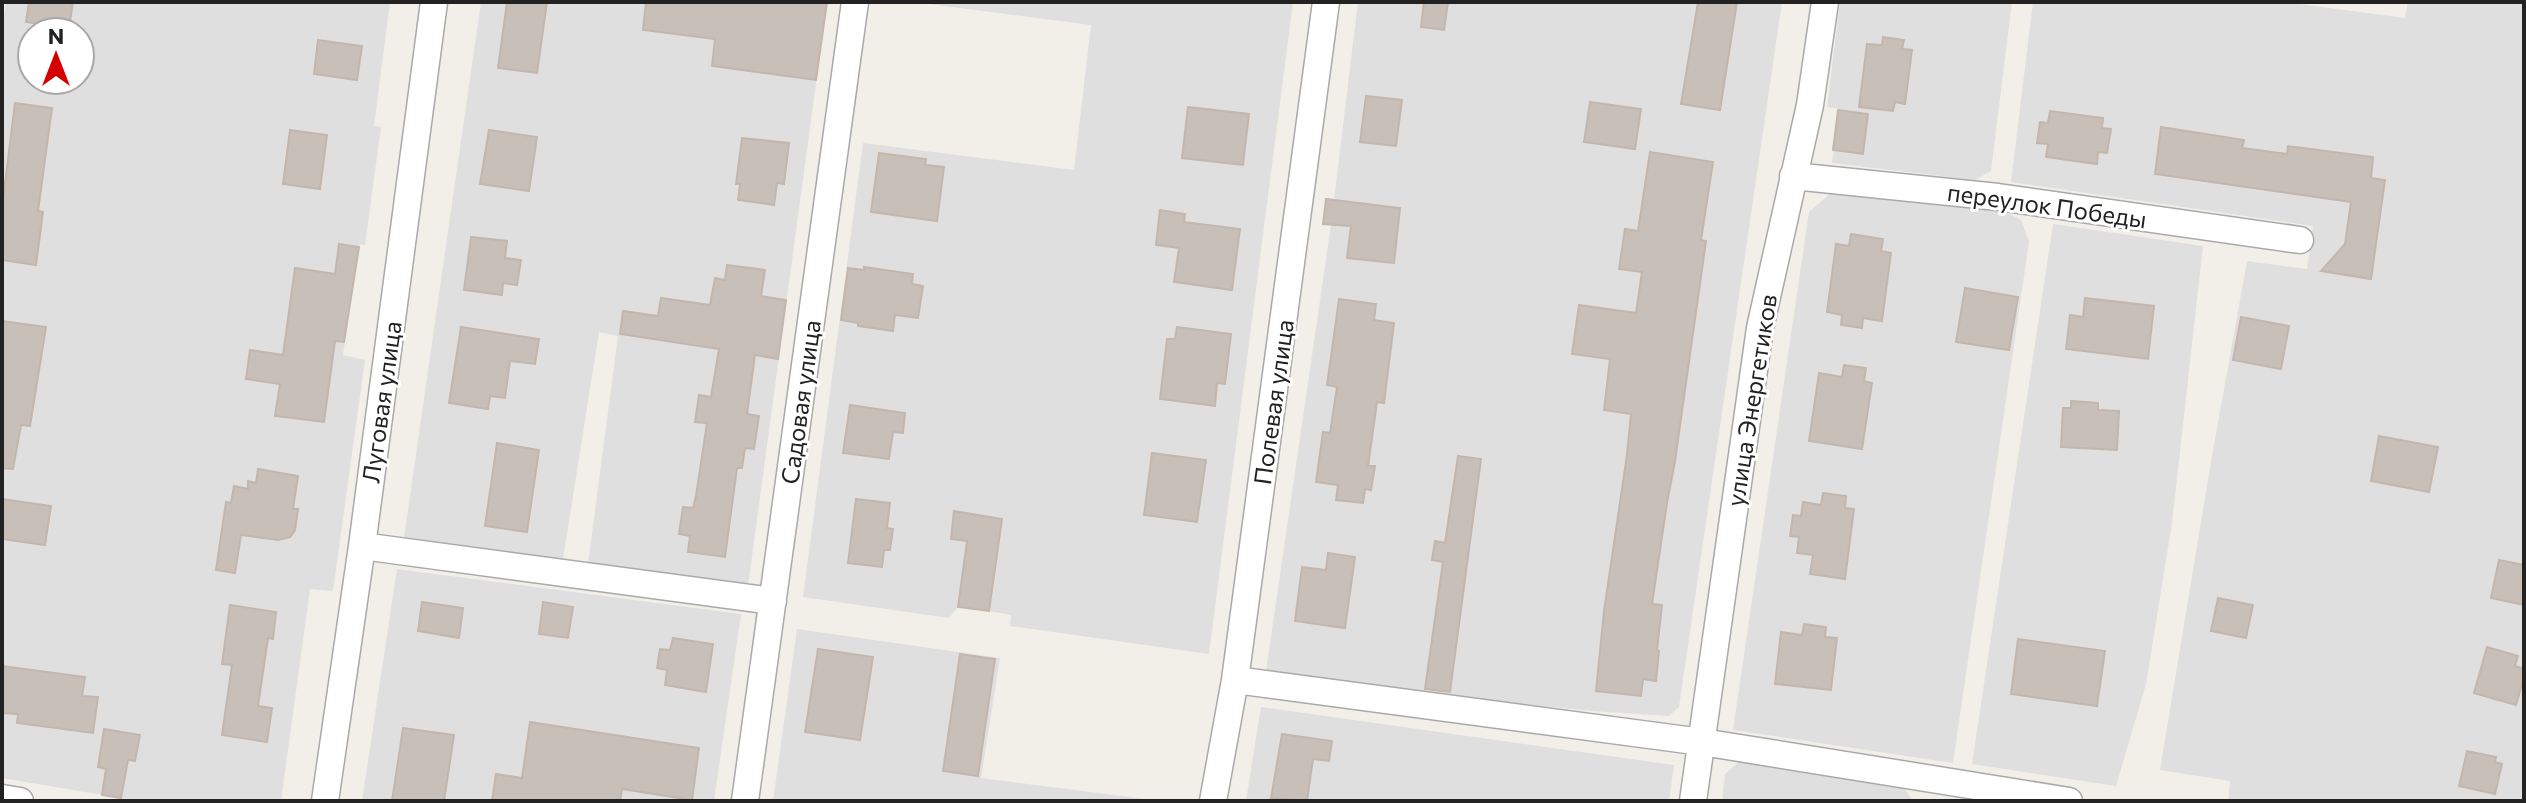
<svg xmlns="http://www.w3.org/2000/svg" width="2526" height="803" font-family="Commissioner,sans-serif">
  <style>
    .residential { fill: #e0dfdf; fill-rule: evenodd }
    .building { fill: #c7bfb8; stroke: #c4b6ab; stroke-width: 2 }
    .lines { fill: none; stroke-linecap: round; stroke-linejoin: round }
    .minor-casing { stroke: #a9a9a9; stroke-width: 29 }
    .minor { stroke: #fff; stroke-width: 26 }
    .labels { text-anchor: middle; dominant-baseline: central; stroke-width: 6; stroke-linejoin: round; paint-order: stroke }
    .street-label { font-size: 24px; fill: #222; stroke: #fff }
  </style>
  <rect width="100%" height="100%" fill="#f2efe9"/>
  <path class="residential" d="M6 2H390L374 126 381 127 365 245 360 244 359 247 343 355 365 360 333 591 310 589 281 801H138L2 778V34ZM32 32H80V80H32Z
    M481 2H827L748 586 588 564 618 336 599 332 563 559 404 538Z
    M913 2H1293L1209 654 1010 626 1011 615 989 611 958 607 949 618 803 597 863 143 1074 170 1091 25Z
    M1358 2H1782L1679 707 1669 716 1592 711 1452 696 1266 671 1331 225 1323 223 1326 199 1334 200Z
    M1840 2H2012L1991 171 1975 180 1832 163 1839 109 1827 107Z
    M2033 2H2285L2405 18 2408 2H2524V788L2521 801H2228L2230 781 2160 770 2212 456 2247 261 2307 269 2313 226 2011 182Z
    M1833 191 2003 211 2021 220 2029 242 1953 763 1733 730 1809 212Z
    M2053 224 2203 246 2172 523 2146 684 2116 786 1972 764Z
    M397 569 741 614 714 801H362Z
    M797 629 1000 658 981 778 1161 801H773Z
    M1261 707 1674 765 1669 801H1246Z
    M1741 760 1901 783 1913 801H1722L1725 774Z"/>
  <path class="building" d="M29 2H73L69 28 26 22Z
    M507 2H547L537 73 498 68Z
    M646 2H827L816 80 712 66 715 39 643 30Z
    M1424 2H1448L1444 30 1421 27Z
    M1698 2H1737L1720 110 1681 104Z
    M1883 37 1904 40 1902 49 1912 50 1905 104 1895 102 1893 111 1859 107 1867 44 1882 45Z
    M318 40 362 46 357 80 314 74Z
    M1366 96 1402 100 1396 146 1360 142Z
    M1590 102 1641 109 1635 149 1584 142Z
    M15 103 52 108 38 211 43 212 36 265 2 260V208Z
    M1188 107 1249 114 1243 165 1182 158Z
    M1838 110 1868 114 1863 154 1833 150Z
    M2050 111 2103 118 2102 128 2111 129 2107 153 2098 152 2097 164 2046 157 2048 144 2037 143 2040 122 2048 123Z
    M2161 127 2244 140 2242 148 2287 154 2288 146 2373 157 2371 178 2385 180 2371 279 2321 271 2345 244 2351 202 2155 174Z
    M290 130 327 135 320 189 283 184Z
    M489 130 537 137 529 191 480 184Z
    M742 138 789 143 784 184 777 183 774 205 738 200 740 184H736Z
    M1650 152 1713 162 1701 240 1706 241 1675 461 1667 503 1652 604 1662 605 1657 650 1659 651 1656 681 1643 679 1641 696 1596 691 1604 611 1627 455 1631 414 1604 410 1610 359 1572 354 1579 305 1636 313 1642 272 1619 269 1625 229 1638 231Z
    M879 153 926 159 925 165 944 167 937 221 871 212Z
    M1326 199 1400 208 1394 263 1347 258 1351 226 1323 224Z
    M1160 210 1185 214 1184 222 1240 229 1232 290 1174 282 1179 248 1156 245Z
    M1851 234 1883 239 1881 251 1891 253 1882 321 1863 318 1862 328 1841 325 1842 315 1827 312 1836 244 1849 246Z
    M471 237 507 241 505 258 521 260 517 285 503 283 502 295 464 290Z
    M339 244 359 247 344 342 335 341 324 422 275 416 280 384 246 379 250 350 283 355 295 268 335 274Z
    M727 265 765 270 761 296 786 300 778 359 755 355 747 414 759 416 754 449 745 448 742 468H737L725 557 688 552 690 536 679 534 683 507 693 508 696 496 707 423 695 422 699 395 711 397 719 349 620 334 623 311 658 316 661 298 710 305 715 278 725 280Z
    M864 267 913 274 912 284 923 286 918 318 895 315 893 331 858 326V323L841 320 848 268 864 270Z
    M1965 288 2018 297 2009 350 1956 342Z
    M2085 298 2154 306 2148 359 2066 349 2070 315 2083 317Z
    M1339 299 1376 304 1374 320 1394 323 1384 403 1377 402 1368 466H1375L1371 490 1365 489 1363 503 1336 500 1338 485 1316 482 1323 432 1330 433 1337 387 1327 385Z
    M2241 317 2289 326 2281 369 2233 360Z
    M2 321 46 327 30 426 21 425 13 469 2 468Z
    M461 327 539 339 535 364 510 361 505 398 490 396 488 409 449 403Z
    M1177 327 1231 334 1225 384 1217 383 1215 406 1160 399 1167 339H1175Z
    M1844 365 1866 368 1864 381 1872 383 1862 449 1809 441 1819 373 1842 377Z
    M2071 401 2098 403V410L2119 411 2117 450 2061 447 2063 408H2071Z
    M850 405 905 413 903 433 893 432 889 459 843 453Z
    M2379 436 2438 447 2429 492 2371 481Z
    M497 443 539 450 527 532 485 526Z
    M1152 453 1206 460 1197 522 1144 515Z
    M1458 456 1481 459 1450 692 1425 689 1443 562 1432 560 1435 541 1445 543Z
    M258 469 298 476 293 509H298L295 530 290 537 278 540 241 535 235 573 216 570 226 502 231 503 234 486 248 489V481L256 483Z
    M1823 493 1846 496 1845 508 1854 509 1845 579 1810 574 1813 555 1797 553 1799 537 1790 536 1793 515 1801 516 1803 502 1821 505Z
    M2 499 51 506 45 545 2 539Z
    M856 499 890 503 887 528 893 529 890 550H884L882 567 848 563Z
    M954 511 1002 519 989 611 958 607 967 541 951 539Z
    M1328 553 1355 557 1345 628 1295 621 1302 567 1326 570Z
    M2499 560 2524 565V605L2491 598Z
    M2218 598 2253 605 2246 638 2211 631Z
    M422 602 463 608 459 638 418 631Z
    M543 602 573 607 568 638 539 634Z
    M230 605 276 612 273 639 268 638 258 706 272 708 267 742 222 735 232 665 222 664Z
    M1804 624 1826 627 1825 637 1837 638 1831 690 1775 684 1781 632 1802 635Z
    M673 638 713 644 706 692 665 685 667 670 657 668 660 649 670 650Z
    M2018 639 2105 651 2097 706 2011 694Z
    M2487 647 2518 656 2515 666 2524 669V677L2516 705 2474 693Z
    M818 649 873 657 860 740 805 732Z
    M960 654 995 659 978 776 943 771Z
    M2 666 85 677 82 696 98 697 93 733 17 723 18 714 2 713Z
    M530 722 699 748 692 800 622 789 620 801H492L496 774 522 778Z
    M403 728 454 735 444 801H392Z
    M104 729 140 735 135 761 128 760 121 798 102 795 106 769 98 767Z
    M1282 734 1332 741 1329 761 1313 759 1307 801 1271 798Z
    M2467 751 2496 757 2495 762 2502 764 2495 794 2459 786Z"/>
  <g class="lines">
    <g class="minor-casing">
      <path id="minor" d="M1793 176 1998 197 2300 240
        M362 546 773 601
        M1235 680 1702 742 2069 801
        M2 798 20 801
        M325 801 362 546 434 2
        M745 801 855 2
        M1213 801 1235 680 1326 2
        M1693 801 1760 328 1810 105 1825 2"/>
    </g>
    <use href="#minor" class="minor"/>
  </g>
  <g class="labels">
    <g class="street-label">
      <text transform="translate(2047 205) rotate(8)">переулок Победы</text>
      <text transform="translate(1751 400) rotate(-81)">улица Энергетиков</text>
      <text transform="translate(381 402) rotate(-82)">Луговая улица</text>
      <text transform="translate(800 402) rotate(-82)">Садовая улица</text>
      <text transform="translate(1273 402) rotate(-82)">Полевая улица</text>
    </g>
  </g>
  <rect width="2526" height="803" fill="none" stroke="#222222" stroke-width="8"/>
  <g transform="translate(56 56)"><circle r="38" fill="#ffffff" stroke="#a7a7a7" stroke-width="2"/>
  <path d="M0-6L14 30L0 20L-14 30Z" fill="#d40000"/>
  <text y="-12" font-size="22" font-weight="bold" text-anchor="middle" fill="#222222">N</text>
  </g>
</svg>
